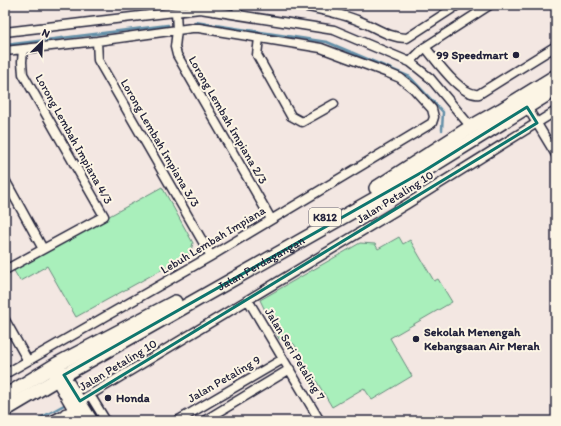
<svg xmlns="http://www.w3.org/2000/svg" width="561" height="426" font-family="Itim,sans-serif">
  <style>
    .green { fill: #a9efbb; stroke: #66887b }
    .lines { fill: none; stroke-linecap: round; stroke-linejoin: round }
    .stream { stroke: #638fa8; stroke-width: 2.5 }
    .minor-casing { stroke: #22223b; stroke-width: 11 }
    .tertiary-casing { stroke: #22223b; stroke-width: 14 }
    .primary-casing { stroke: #22223b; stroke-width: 16 }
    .minor { stroke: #fcf5e5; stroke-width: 8 }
    .tertiary { stroke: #fcf5e5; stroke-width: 11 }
    .primary { stroke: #fcf5e5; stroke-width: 13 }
    .marked { fill: none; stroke: #0f766e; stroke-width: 3; stroke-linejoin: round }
    .poi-dot { fill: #22223b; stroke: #fcf5e5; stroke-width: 1.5 }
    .labels { text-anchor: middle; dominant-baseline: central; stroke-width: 4; stroke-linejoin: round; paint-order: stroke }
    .shield { fill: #fcf5e5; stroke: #63616e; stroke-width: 1 }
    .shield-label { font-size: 11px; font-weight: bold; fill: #22223b }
    .poi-label { font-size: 12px; font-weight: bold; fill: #22223b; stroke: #fcf5e5; text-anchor: start }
    .street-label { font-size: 12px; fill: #22223b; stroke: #fcf5e5 }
  </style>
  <rect width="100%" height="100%" fill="#f3e7e2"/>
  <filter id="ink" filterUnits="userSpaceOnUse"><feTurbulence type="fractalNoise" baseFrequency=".025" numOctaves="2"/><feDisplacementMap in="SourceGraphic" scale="8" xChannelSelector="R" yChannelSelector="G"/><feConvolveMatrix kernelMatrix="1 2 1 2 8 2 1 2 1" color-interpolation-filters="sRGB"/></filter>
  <g filter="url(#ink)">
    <path class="green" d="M162 187 193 243 190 254 76 317 47 266 20 281 13 269Z
      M399 237 403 244 410 240 434 281 438 279 452 302 390 338 412 376 372 400 364 388 332 407 294 344 279 339 260 300 360 243 375 244 378 249Z"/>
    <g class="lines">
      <path class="stream" d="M195 22 327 42 410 77 443 112 442 130
        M5 45 168 25
        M35 421 64 405"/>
      <g class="minor-casing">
        <path id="minor" d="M296 5C317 9 337 12 357 20 374 26 388 38 407 38L458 5
          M176 12 177 30 175 47 177 55 271 219
          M237 15 238 5
          M5 32 200 9 334 30 410 62 430 78 471 127
          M259 38 257 55 291 116 302 122 334 104
          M97 41 98 60 211 256
          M425 47C436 60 461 97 479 94L556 46
          M5 51 97 41 192 28H199L321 48 388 73 400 78 414 89 432 109 434 117 432 123 211 256 5 374
          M410 62 425 47 490 5
          M527 107 556 155
          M5 180 43 249
          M5 270 104 216 23 74 22 62 23 49
          M248 300 320 421
          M5 320 28 361
          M90 395 106 421
          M80 401 407 204 556 111
          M65 413 70 421
          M51 421 74 409
          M177 421 283 359
          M204 421 290 369"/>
      </g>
      <g class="tertiary-casing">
        <path id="tertiary" d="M59 368 92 421
          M53 373 81 421"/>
      </g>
      <g class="primary-casing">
        <g id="primary">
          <path d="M376 188 471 127 501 110 556 76"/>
          <path d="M5 396 57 364 175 302"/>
          <path id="s1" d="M5 410 64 375 424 171 556 89"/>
        </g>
      </g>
      <use href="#minor" class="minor"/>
      <use href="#tertiary" class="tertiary"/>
      <use href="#primary" class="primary"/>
    </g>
  </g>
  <path class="marked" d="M527 107 537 123 80 401 64 375 424 171Z"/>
  <g class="poi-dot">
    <circle cx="516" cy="55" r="4"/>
    <circle cx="416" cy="339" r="4"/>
    <circle cx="108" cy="398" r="4"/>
  </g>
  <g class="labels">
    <rect class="shield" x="309" y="208" width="32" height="18" rx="3"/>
    <g class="shield-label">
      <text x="325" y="217">K812</text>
    </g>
    <g class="poi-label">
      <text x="508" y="55" text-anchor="end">99 Speedmart</text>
      <text x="424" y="332">Sekolah Menengah<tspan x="424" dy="14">Kebangsaan Air Merah</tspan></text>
      <text x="116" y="398">Honda</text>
    </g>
    <g class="street-label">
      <text transform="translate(228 120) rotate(60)">Lorong Lembah Impiana 2/3</text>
      <text transform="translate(74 139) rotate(61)">Lorong Lembah Impiana 4/3</text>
      <text transform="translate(160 143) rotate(60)">Lorong Lembah Impiana 3/3</text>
      <text transform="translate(395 197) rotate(-32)">Jalan Petaling 10</text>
      <text transform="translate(213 240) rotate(-31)">Lebuh Lembah Impiana</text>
      <text stroke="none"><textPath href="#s1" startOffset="295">Jalan Perdagangan</textPath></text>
      <text transform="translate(295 354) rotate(59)">Jalan Seri Petaling 7</text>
      <text transform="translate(118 365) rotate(-31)">Jalan Petaling 10</text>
      <text transform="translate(224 379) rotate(-30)">Jalan Petaling 9</text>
    </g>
  </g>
  <rect width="561" height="426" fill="none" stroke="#fcf5e5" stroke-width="20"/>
  <rect x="10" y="10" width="541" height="406" fill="none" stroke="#22223b" stroke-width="1.5" filter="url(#ink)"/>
  <g transform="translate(42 42) rotate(24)" stroke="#fcf5e5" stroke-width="3" paint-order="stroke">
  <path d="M0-3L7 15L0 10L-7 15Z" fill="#22223b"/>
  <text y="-6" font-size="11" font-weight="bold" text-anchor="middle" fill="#22223b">N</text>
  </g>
</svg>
